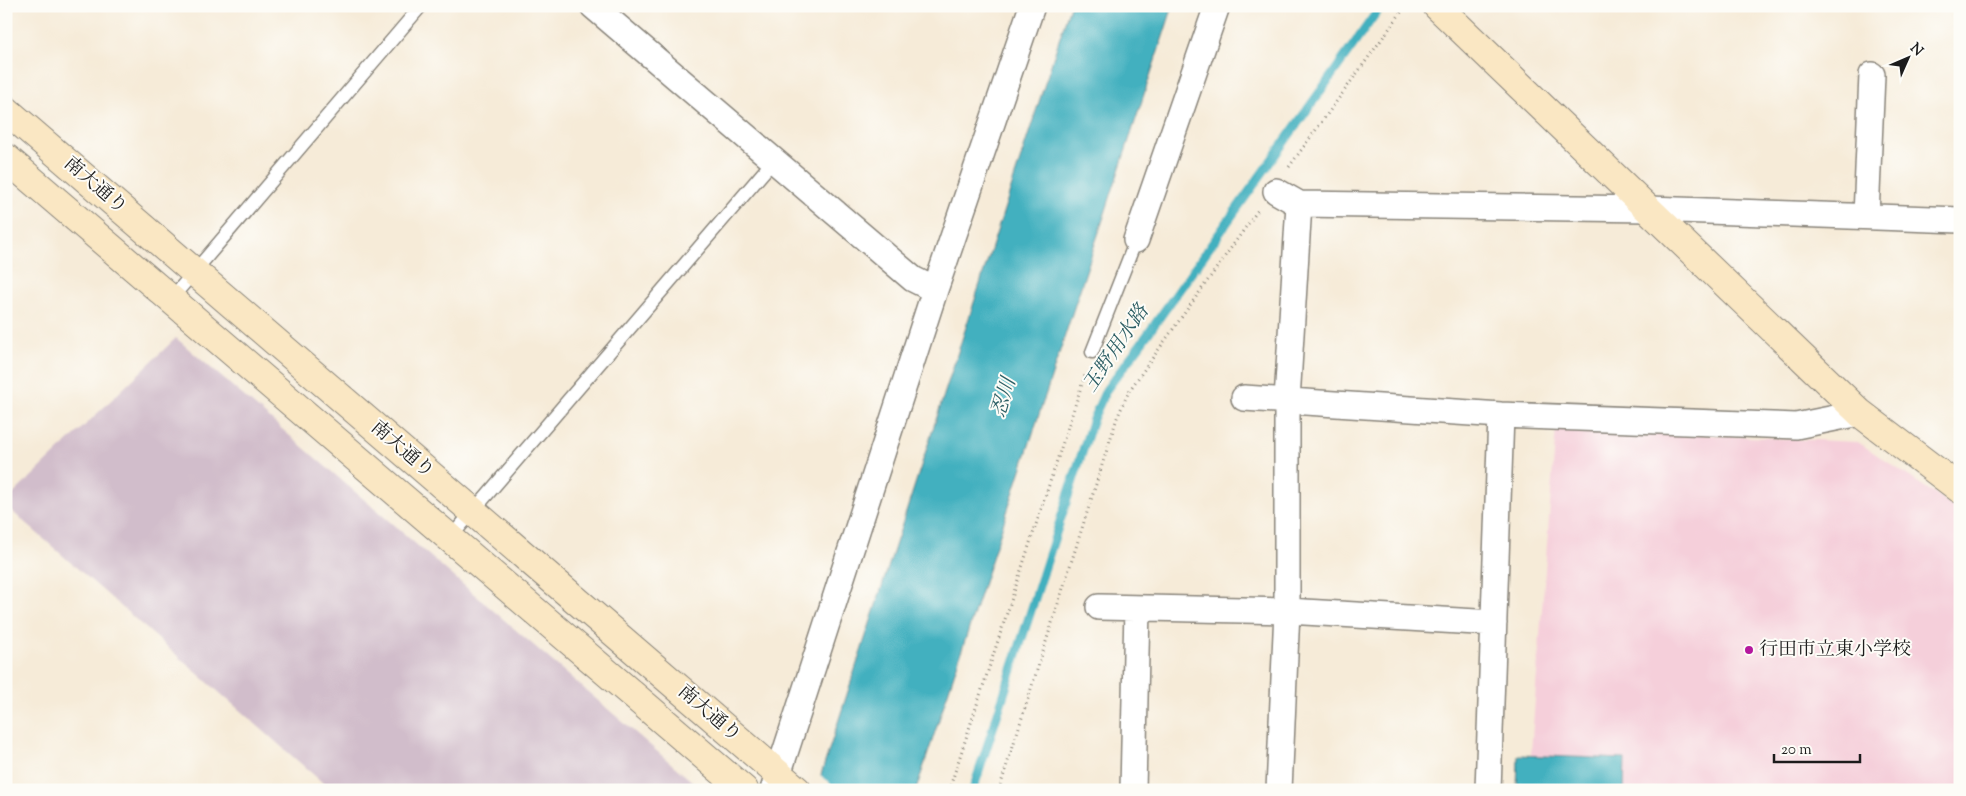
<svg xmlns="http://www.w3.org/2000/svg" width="1966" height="796" font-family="'Sorts Mill Goudy','Noto Serif JP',serif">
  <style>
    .built { fill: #f5cfda }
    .industrial { fill: #d1bdcb }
    .water { fill: #42b0bf; stroke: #2f666e }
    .pier { fill: #f6ebd8 }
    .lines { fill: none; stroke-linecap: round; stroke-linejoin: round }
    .stream { stroke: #42b0bf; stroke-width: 9 }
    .lane-casing { stroke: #89847a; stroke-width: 15 }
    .street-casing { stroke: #89847a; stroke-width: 28 }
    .secondary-casing { stroke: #89847a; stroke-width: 30 }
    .path { stroke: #89847a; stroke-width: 3; stroke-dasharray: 1 4; stroke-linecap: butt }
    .lane { stroke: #fff; stroke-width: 12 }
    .street { stroke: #fff; stroke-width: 25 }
    .secondary { stroke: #fae7c3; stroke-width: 28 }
    .poi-dot { fill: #b5179e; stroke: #fdfcf7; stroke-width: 2 }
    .labels { text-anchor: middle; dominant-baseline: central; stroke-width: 4; stroke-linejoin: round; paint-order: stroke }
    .street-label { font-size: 19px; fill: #1c1c1c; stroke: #fdfcf7 }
    .poi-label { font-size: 19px; fill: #1c1c1c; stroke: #fdfcf7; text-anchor: start }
    .water-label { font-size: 20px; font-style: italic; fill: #2d5f65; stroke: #fdfcf7 }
  </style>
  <rect width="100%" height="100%" fill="#fdfcf7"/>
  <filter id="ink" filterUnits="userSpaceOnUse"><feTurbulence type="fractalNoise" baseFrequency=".02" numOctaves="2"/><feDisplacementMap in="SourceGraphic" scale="10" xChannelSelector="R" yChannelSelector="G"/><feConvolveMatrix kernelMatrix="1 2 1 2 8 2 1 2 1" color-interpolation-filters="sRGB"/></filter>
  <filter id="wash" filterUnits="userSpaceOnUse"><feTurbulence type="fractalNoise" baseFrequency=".0096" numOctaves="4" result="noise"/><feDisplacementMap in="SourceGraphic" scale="20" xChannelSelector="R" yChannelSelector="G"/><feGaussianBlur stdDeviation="1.12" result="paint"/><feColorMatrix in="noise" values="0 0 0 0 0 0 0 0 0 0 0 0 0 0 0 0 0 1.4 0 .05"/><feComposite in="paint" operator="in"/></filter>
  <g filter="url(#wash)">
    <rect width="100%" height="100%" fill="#f6ebd8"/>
    <path class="built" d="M1556 428 1858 442 1960 511V790H1528Z"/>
    <path class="industrial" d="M176 338 702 790H331L6 506V501Z"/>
    <path class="water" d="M1070 6H1173L916 790H816Z
      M1518 755 1625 759 1624 790H1517Z"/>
    <path class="pier" d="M818 773 838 790H813Z"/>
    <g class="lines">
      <path class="stream" d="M973 790 1093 419 1106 390 1140 345 1381 6"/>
    </g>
  </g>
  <g filter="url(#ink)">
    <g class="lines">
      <g class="lane-casing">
        <path id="lane" d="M171 299 421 6
          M1092 352 1136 240
          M450 538 774 160"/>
      </g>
      <g class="street-casing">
        <path id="street" d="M593 6 913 279 935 290
          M1276 191 1299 204 1649 209 1960 220
          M1866 216 1872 75
          M1136 240 1217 6
          M1244 398 1501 415 1796 426 1860 413
          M1099 607 1287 611 1494 623
          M773 790 935 290 1032 6
          M1133 790 1137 608
          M1279 790 1287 611V400L1299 204
          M1488 790 1501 415"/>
      </g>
      <g class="secondary-casing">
        <path id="secondary" d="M1437 6 1860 413 1960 489
          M6 110 797 790
          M6 158 744 790"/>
      </g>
      <path class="path" d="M1289 167 1405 7
        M949 790 1086 372
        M999 790 1117 418 1129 391 1258 210"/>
      <use href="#lane" class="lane"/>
      <use href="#street" class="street"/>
      <use href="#secondary" class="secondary"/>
    </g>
  </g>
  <circle class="poi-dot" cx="1749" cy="650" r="5"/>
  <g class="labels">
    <g class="street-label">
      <text transform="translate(95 186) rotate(41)">南大通り</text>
      <text transform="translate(402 450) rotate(41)">南大通り</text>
      <text transform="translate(709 714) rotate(41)">南大通り</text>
    </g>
    <g class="poi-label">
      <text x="1759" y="650">行田市立東小学校</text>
    </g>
    <g class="water-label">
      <text transform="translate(1117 349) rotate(-56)">玉野用水路</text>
      <text transform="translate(1005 398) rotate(-73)">忍川</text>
    </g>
  </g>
  <rect width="1966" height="796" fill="none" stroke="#fdfcf7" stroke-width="25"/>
  <g transform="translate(1908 58) rotate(45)" stroke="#fdfcf7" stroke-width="4" paint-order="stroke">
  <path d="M0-4L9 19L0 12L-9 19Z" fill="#1c1c1c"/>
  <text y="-8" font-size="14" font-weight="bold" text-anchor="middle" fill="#1c1c1c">N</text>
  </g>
  <path d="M1774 754v8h86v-8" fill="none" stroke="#1c1c1c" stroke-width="2.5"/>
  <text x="1781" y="754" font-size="15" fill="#1c1c1c" stroke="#fdfcf7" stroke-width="4" paint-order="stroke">20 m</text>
</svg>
